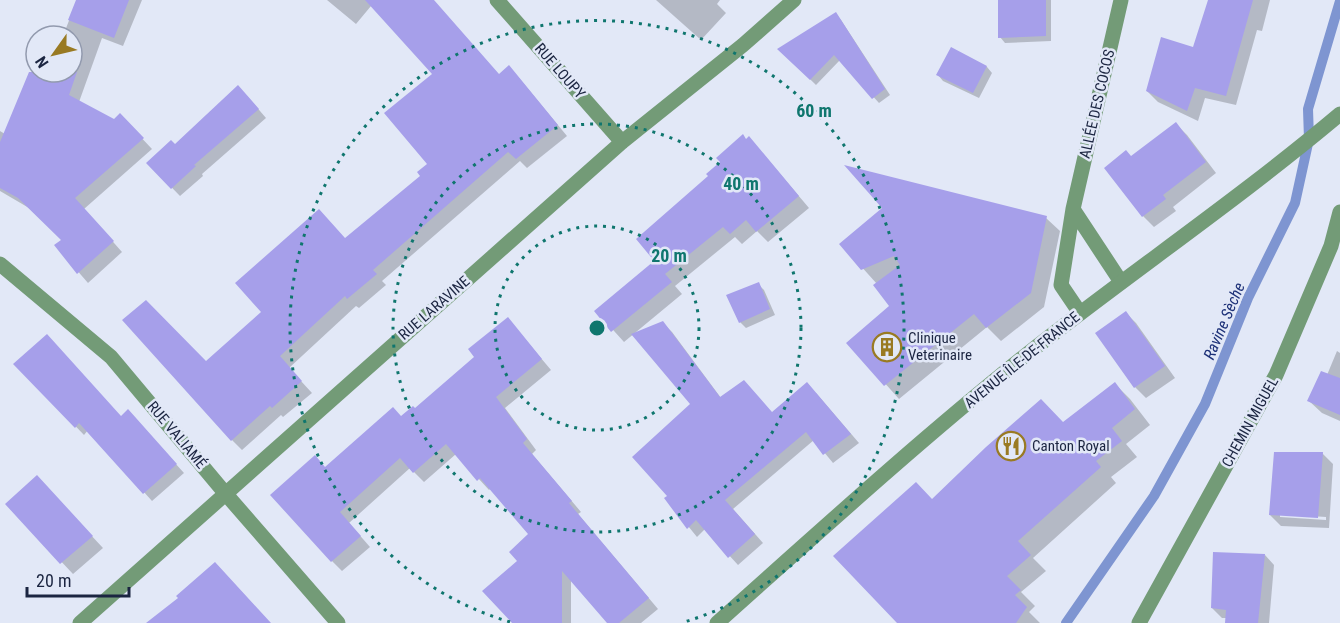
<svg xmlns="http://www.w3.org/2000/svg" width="1340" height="623" font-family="'Roboto Condensed',sans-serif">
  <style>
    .shadow { fill: #0003; fill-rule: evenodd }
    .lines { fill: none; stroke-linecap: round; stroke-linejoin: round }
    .stream { stroke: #7e95d1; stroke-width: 10 }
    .building { fill: #a69fea }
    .minor { stroke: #739b77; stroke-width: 15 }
    .tertiary { stroke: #739b77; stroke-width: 15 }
    .ring { fill: none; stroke: #0f766e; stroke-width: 3; stroke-dasharray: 3 6 }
    .labels { text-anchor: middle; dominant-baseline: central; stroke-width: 5; stroke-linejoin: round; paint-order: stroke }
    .street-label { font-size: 15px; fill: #1b2541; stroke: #e2e8f7 }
    .poi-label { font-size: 15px; fill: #1b2541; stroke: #e2e8f7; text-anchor: start }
    .water-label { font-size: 16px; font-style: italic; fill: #1d3178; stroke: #e2e8f7 }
    .centre { fill: #0f766e; stroke: #e2e8f7; stroke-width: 3 }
    .ring-label { font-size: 18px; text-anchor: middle; font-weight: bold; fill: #0f766e; stroke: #e2e8f7; stroke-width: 5; stroke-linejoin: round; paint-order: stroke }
  </style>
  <rect width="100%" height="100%" fill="#e2e8f7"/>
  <path class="shadow" d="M77 0H142L123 46 102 38 79 102 114 121 120 115 152 149 84 209 122 252 88 283 56 246 63 240 29 208 0 191V131L5 134 42 72H72V36H63Z
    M327 0H376L356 24Z
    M403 0H433L500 76 519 78 567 136 527 168 520 161 382 281 386 285 359 308 356 306 289 368 312 393 283 417 281 415 242 450 232 440 206 363 346 240 422 176 429 164 434 74Z
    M656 0H720L717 4 726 13 701 40Z
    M1000 0H1051V41L1005 43 1000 37Z
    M1209 0H1270L1262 31 1257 30 1236 105 1205 98 1198 121 1158 102 1147 91 1194 49Z
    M836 14 841 20 890 95 879 103 840 60 816 85 779 49Z
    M952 49 987 67 992 73 979 98 943 81 938 75Z
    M247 96 266 118 202 174 203 176 180 196 148 163Z
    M1176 124 1187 135 1216 173 1173 207 1176 211 1154 227 1143 216 1132 157Z
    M747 141 759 149 809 208 768 242 757 231 742 244 735 237 675 286 682 294 624 342 596 311 661 266 710 176Z
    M1046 218 1060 231 1044 307 1001 341 987 327 899 399 849 343 891 306 877 284 841 244Z
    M758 284 764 290 775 315 746 328 740 322Z
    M1126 313 1136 323 1175 378 1146 398 1135 387 1097 333Z
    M508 319 551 370 505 408 536 450 532 454 581 512 578 514 658 609 641 623H609L571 580V623H514L530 534 491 488 489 490 456 454 424 482 410 468 349 523 370 547 342 571 332 561 326 468 415 410 476 357Z
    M663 323 672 332 721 398 773 413 816 393 859 443 833 463 814 440 733 509 763 543 738 565 705 529 697 537 666 499 669 496 692 404Z
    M1337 351 1340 353V421L1322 413 1308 400 1327 375Z
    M16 364 122 417 136 420 184 473 152 501 88 430 84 435Z
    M1115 384 1130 399 1150 425 1126 444 1137 457 1111 477 1116 483 1033 558 1046 571 1021 592 1035 606 1029 612 1040 623H899L932 500 1063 423Z
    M1322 453 1333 464 1329 528 1281 526 1270 515ZM1280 514 1326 517V520L1280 517Z
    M48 489 103 548 73 574 7 504Z
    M1265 555 1274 565 1269 623H1226L1227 618H1222L1212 608Z"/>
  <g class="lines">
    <path class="stream" d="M1066 623 1154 496 1205 404 1248 298 1295 203 1309 139 1308 109 1340 1"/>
  </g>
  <path class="building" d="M76 0H129L114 38 68 20Z
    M365 0H434L499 74 509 65 558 125 516 159 508 152 373 270 377 274 347 299 345 296 280 356 302 381 272 408 270 406 231 441 122 320 146 300 206 361 261 312 235 283 319 209 345 238 420 176 417 172 427 164 384 113 432 74Z
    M998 0H1046V36L998 38Z
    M1208 0H1253L1226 96 1195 88 1187 111 1146 91 1161 37 1193 47Z
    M836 12 885 89 872 99 834 55 810 80 777 49Z
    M951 47 987 66 973 93 936 75Z
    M29 72H77L69 95 114 119 120 113 144 138 75 198 114 241 77 274 54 245 61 240 18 198 0 188V142Z
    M238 85 259 109 194 165 196 166 171 189 146 163 171 140 175 144Z
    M1176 122 1206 162 1163 195 1166 199 1142 217 1104 168 1126 150 1131 156Z
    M743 134 746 139 749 136 799 196 756 232 746 220 730 234 723 227 665 274 636 239 708 176 706 174 720 162 716 158Z
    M844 165 1047 216 1031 293 986 328 974 314 884 386 846 343 889 306 873 285 900 265 894 256 861 270 839 244 882 208Z
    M654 261 672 282 611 332 594 311Z
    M759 282 770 309 739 323 726 295Z
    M1126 311 1165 366 1134 388 1095 333Z
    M508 317 542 359 496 397 527 439 523 443 572 501 569 503 649 598 619 623H607L562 571V623H512L482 591 517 561 509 552 528 534 480 478 477 481 446 444 413 473 400 458 340 512 361 536 331 562 270 495 315 455 325 467 393 407 401 416 413 406 415 408 474 357 468 349Z
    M663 321 720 397 744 380 772 412 807 382 851 434 823 455 806 432 725 500 755 534 728 558 696 520 687 529 664 498 667 496 632 457 690 404 631 334Z
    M47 334 121 416 128 409 177 464 143 494 79 423 75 428 13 364Z
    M1321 371 1340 378V415L1307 401Z
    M1115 382 1135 409 1112 428 1122 441 1096 461 1101 467 1018 541 1031 555 1007 576 1021 590 1015 595 1027 607 1016 623H897L833 556 916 482 932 499 986 447 1041 399 1063 422Z
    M1274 452H1323L1318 518 1269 515Z
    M37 475 93 536 60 564 5 504Z
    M1213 552 1265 554 1258 623H1225L1226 610 1211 608Z
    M215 562 271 623H146L178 598 176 596Z"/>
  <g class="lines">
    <path class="minor" d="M497 0 622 142
      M1073 209 1121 282
      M0 264 111 357 225 493 338 623
      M1080 313 1061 285 1073 209 1121 0
      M80 623 622 142 743 45 794 0
      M1139 623 1276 375 1331 246 1340 212"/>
    <path class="tertiary" d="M717 623C819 532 920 440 1026 355 1130 273 1239 199 1340 114"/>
  </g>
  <g class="ring">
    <circle cx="597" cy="328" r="102"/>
    <circle cx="597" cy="328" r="204"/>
    <path d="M510 622A307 307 0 1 1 684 622"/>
  </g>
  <defs>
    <g id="building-ring" transform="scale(1.5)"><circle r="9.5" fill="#e2e8f7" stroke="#997a23" stroke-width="1.5"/><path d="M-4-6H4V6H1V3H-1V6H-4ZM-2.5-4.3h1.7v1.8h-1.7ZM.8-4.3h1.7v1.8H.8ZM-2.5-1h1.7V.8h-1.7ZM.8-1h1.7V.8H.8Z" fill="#997a23"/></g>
    <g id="restaurant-ring" transform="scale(1.5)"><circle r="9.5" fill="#e2e8f7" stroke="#997a23" stroke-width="1.5"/><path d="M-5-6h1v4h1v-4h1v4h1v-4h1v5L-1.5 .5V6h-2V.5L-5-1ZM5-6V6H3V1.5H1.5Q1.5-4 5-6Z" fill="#997a23"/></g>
  </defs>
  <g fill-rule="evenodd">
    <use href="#building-ring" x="887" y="347"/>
    <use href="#restaurant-ring" x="1011" y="446"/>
  </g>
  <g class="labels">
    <g class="street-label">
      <text transform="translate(560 71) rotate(49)">RUE LOUPY</text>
      <text transform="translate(1097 104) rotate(-77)">ALLÉE DES COCOS</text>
      <text transform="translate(434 308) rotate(-41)">RUE LARAVINE</text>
      <text transform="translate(1022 360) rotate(-39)">AVENUE ÎLE-DE-FRANCE</text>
      <text transform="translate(1250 422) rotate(-61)">CHEMIN MIGUEL</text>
      <text transform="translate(177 435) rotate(50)">RUE VALIAMÉ</text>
    </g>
    <g class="poi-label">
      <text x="908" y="338">Clinique<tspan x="908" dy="17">Veterinaire</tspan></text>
      <text x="1032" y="446">Canton Royal</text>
    </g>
    <g class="water-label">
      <text transform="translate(1224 321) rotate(-67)">Ravine Sèche</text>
    </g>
  </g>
  <circle cx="597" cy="328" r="9" class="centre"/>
  <g class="ring-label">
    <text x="814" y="117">60 m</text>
    <text x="741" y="190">40 m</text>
    <text x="669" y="262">20 m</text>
  </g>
  <g transform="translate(54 54) rotate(236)"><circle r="28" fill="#e2e8f7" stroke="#929aae" stroke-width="1.5"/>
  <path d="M0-4.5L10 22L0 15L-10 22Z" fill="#997a23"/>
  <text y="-9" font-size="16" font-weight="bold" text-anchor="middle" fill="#1b2541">N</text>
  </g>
  <path d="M27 587v9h102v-9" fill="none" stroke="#1b2541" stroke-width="3"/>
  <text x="36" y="587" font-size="18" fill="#1b2541" stroke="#e2e8f7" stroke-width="4.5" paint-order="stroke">20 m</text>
</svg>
